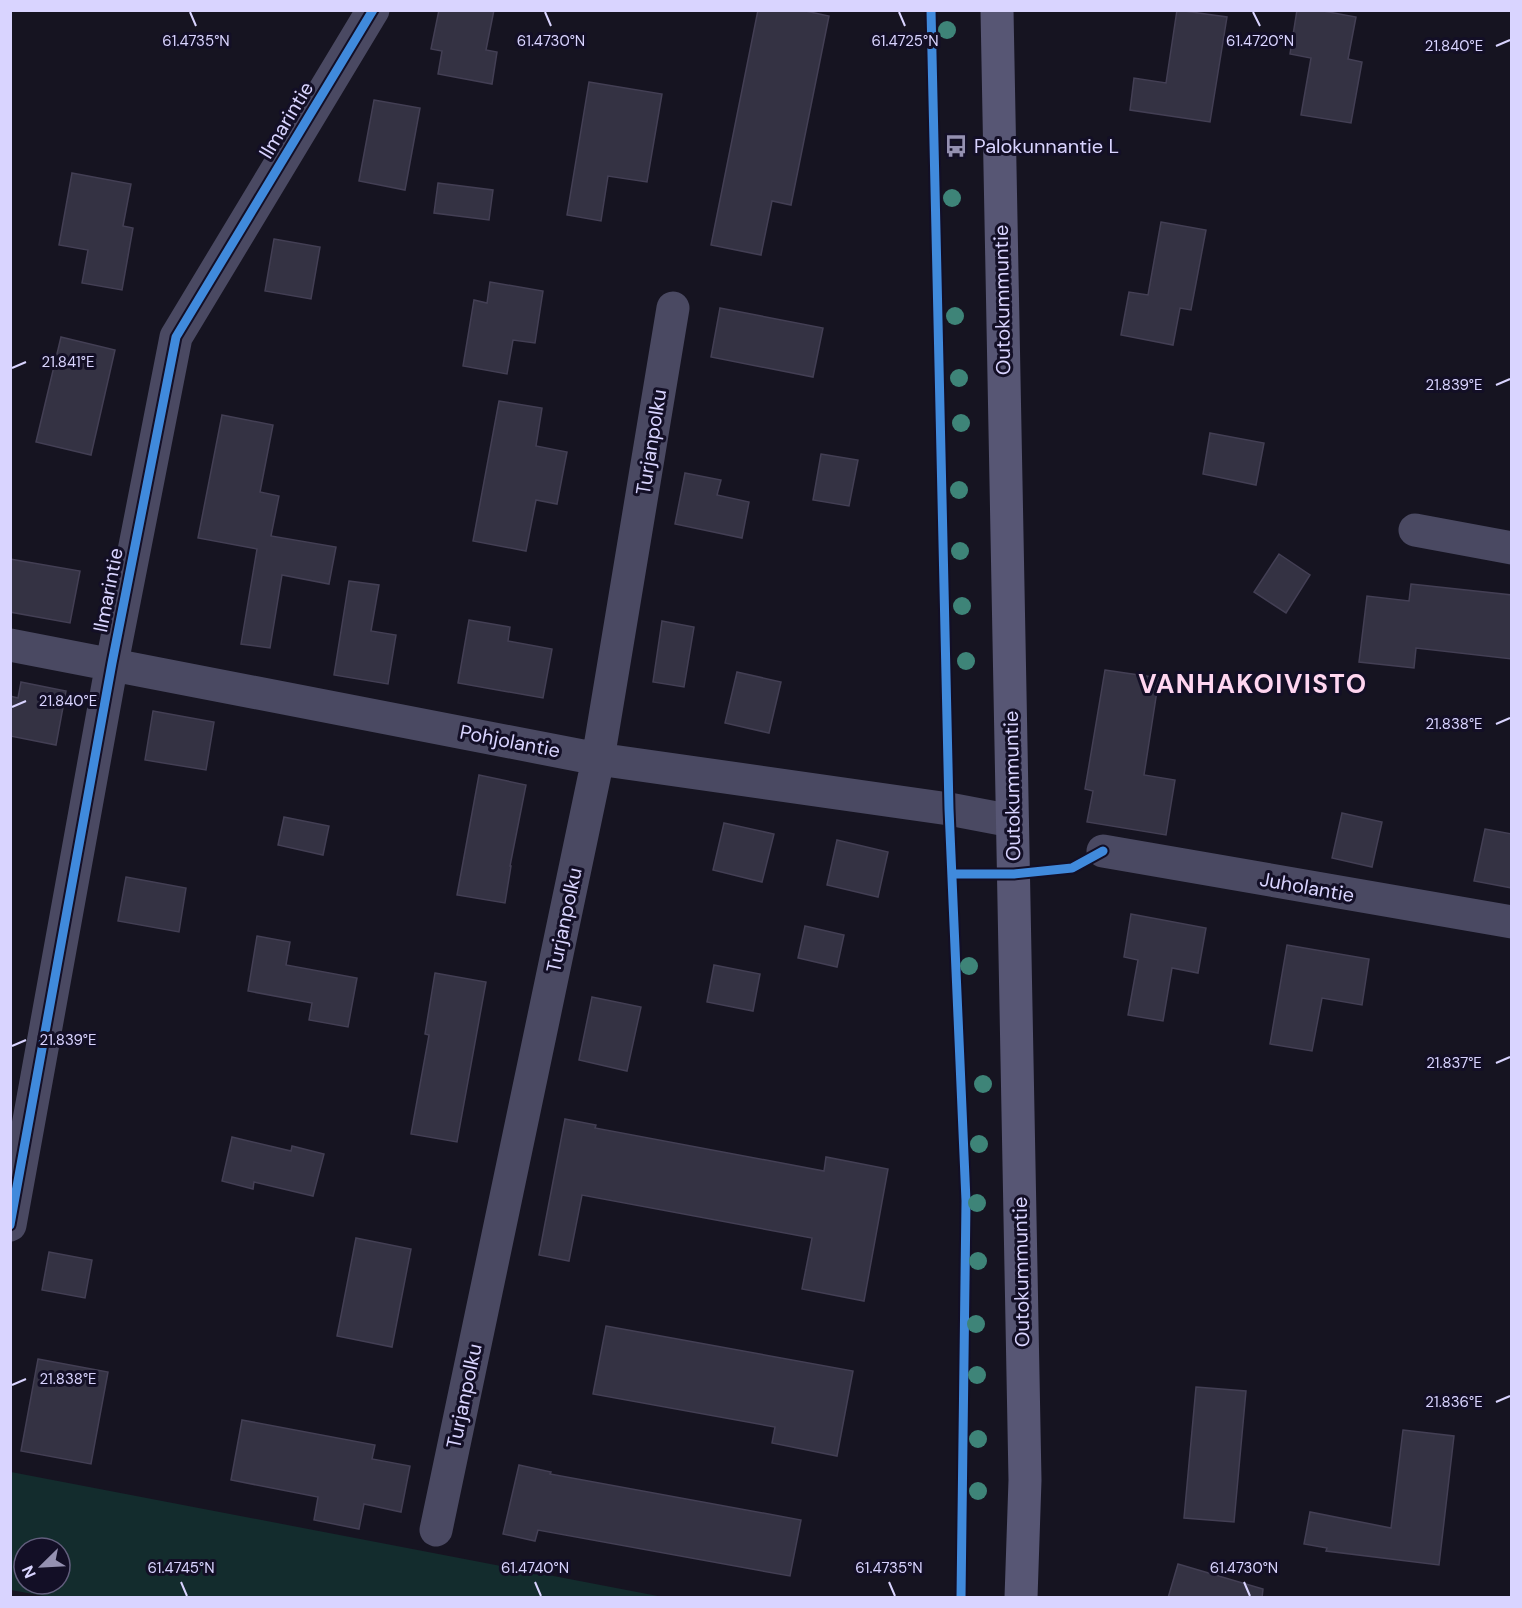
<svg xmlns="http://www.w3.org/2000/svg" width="1522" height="1608" font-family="'DM Sans',sans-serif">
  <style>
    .green { fill: #132c2d; fill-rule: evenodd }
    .building { fill: #343243; stroke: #433f54; stroke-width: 1.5 }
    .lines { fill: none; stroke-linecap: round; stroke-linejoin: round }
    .street { stroke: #4a4962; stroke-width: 33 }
    .secondary { stroke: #575674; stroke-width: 33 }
    .cycleway-casing { stroke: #130f26; stroke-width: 13 }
    .cycleway { stroke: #408adc; stroke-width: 9 }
    .tree { fill: #3e8478 }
    .ticks { fill: none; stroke: #d9d4ff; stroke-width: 2 }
    .labels { text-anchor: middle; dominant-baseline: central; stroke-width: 6; stroke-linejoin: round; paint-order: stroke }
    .street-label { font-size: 20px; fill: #d9d4ff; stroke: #130f26 }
    .poi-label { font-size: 20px; fill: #d9d4ff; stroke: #130f26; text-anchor: start }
    .district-label { font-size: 26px; font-weight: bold; letter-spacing: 1.5px; fill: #ffd6f0; stroke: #130f26 }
    .ticks-label { font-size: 15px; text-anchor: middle; fill: #d9d4ff; stroke: #130f26; stroke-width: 6; stroke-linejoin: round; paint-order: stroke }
  </style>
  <rect width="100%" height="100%" fill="#161421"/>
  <path class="green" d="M11 1472 663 1597 55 1598 11 1590ZM24 1548H60V1584H24Z"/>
  <path class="building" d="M439 10H494L486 50 497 52 492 84 438 74 442 51 431 49Z
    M758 10H801L829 16 791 205 772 201 761 255 711 245Z
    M1177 10 1227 17 1210 122 1130 110 1134 78 1166 83Z
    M1297 10H1318L1356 17 1348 59 1362 62 1351 123 1301 115 1311 58 1290 54Z
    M589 82 662 94 647 182 608 176 601 221 567 215Z
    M374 100 420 108 405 190 359 181Z
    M72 173 131 184 123 226 133 228 122 290 82 283 88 250 59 245Z
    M438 183 493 190 489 220 434 213Z
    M1161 222 1206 230 1191 310 1180 308 1173 345 1121 335 1129 292 1148 295Z
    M274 239 320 247 311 299 265 291Z
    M490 282 543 291 535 343 513 340 507 374 463 366 474 300 487 303Z
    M720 308 823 328 813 377 711 357Z
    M61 337 115 350 91 455 36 442Z
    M499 401 542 408 536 446 567 452 557 504 536 500 526 551 473 541Z
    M222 415 273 425 260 492 279 496 271 536 336 547 329 584 282 575 270 648 241 644 257 549 198 538Z
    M1210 433 1264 443 1256 485 1203 474Z
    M821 454 858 460 849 506 813 500Z
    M685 473 721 480 717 495 749 502 742 538 675 524Z
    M1279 554 1310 575 1286 613 1254 592Z
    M10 559 80 571 70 623 10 612Z
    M349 581 379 585 371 631 396 635 388 684 334 675Z
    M1411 584 1512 595V659L1416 648 1414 668 1359 662 1367 596 1409 601Z
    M469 620 510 627 508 641 552 649 543 698 458 683Z
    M662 621 694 627 684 687 653 682Z
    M1105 670 1159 678 1144 775 1175 780 1166 835 1087 822 1093 791 1085 789Z
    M737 672 781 682 769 733 725 723Z
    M21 682 66 691 56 745 10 736V696L18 698Z
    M153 711 214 722 206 770 145 760Z
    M479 775 526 785 510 866H511L505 903 457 895Z
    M1342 813 1382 822 1372 867 1332 858Z
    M284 817 329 826 323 855 278 845Z
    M724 823 774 834 762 882 713 870Z
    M1485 829 1512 834V888L1474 881Z
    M837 840 888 852 878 897 827 885Z
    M126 877 186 888 179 932 118 921Z
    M1131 914 1206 928 1198 973 1172 968 1163 1021 1128 1015 1138 960 1124 957Z
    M805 926 844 935 837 967 798 958Z
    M257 936 290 942 286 965 357 978 348 1027 309 1020 312 1003 248 991Z
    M1287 945 1369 959 1362 1005 1322 998 1312 1051 1270 1044Z
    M714 965 760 974 753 1011 707 1002Z
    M435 973 486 982 457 1142 411 1134 429 1035 425 1034Z
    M592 997 641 1007 627 1071 579 1060Z
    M565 1119 596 1125 595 1128 824 1171 826 1157 888 1169 864 1301 802 1289 812 1238 582 1195 569 1261 539 1255Z
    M232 1137 291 1151 292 1146 324 1154 313 1196 254 1182 253 1189 222 1181Z
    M356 1238 411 1249 392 1347 337 1336Z
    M49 1252 92 1260 85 1298 42 1290Z
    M606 1326 853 1371 837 1456 772 1443 775 1427 593 1394Z
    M38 1359 108 1372 91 1464 21 1451Z
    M1196 1387 1246 1391 1234 1522 1184 1518Z
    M242 1420 375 1445 372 1459 410 1466 401 1512 364 1504 359 1529 314 1520 318 1497 231 1480Z
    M1403 1430 1454 1436 1439 1565 1326 1551 1327 1548 1304 1544 1310 1512 1391 1528Z
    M519 1465 551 1472 550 1474 801 1520 790 1576 538 1530 535 1541 503 1534Z
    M1178 1564 1263 1589 1262 1598H1168Z"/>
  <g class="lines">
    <path class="street" d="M1415 530 1512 548
      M10 645 598 759 949 809 1012 821
      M1103 851 1512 922
      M10 1225 112 663 176 337 373 10
      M436 1530 598 759 673 308"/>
    <path class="secondary" d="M997 10 1025 1480 1021 1598"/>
    <g class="cycleway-casing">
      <path id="cycleway" d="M931 10 949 809 966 1201 961 1598
        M952 874H1014L1072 868 1103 851
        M10 1225 112 663 176 337 373 10"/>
    </g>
    <use href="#cycleway" class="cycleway"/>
  </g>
  <g class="tree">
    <circle cx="947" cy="30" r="9"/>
    <circle cx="952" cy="198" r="9"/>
    <circle cx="955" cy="316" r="9"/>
    <circle cx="959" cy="378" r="9"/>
    <circle cx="961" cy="423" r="9"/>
    <circle cx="959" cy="490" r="9"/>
    <circle cx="960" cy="551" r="9"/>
    <circle cx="962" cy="606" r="9"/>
    <circle cx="966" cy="661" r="9"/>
    <circle cx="969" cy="966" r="9"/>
    <circle cx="983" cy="1084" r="9"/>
    <circle cx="979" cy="1144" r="9"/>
    <circle cx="977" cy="1203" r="9"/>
    <circle cx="978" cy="1261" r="9"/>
    <circle cx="976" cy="1324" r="9"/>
    <circle cx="977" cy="1375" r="9"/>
    <circle cx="978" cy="1439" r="9"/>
    <circle cx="978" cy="1491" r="9"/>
  </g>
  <path class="ticks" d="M190 12 196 26M545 12 551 26M899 12 905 26M1253 12 1260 26M1496 46 1510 40M12 368 26 362M1496 385 1510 379M12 707 26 701M1496 724 1510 718M12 1046 26 1040M1496 1063 1510 1057M12 1385 26 1379M1496 1402 1510 1396M181 1582 187 1596M535 1582 541 1596M889 1582 895 1596M1244 1582 1250 1596"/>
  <defs>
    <g id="bus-bare" transform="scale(1.8)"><path d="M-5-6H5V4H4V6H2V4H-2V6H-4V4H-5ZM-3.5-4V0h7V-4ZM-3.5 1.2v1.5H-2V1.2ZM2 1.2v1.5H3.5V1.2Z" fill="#9591b1" stroke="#130f26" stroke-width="2.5" paint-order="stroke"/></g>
  </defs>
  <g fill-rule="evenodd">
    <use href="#bus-bare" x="956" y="146"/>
  </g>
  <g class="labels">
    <g class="street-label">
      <text transform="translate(286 120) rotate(-59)">Ilmarintie</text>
      <text transform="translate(1002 300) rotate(-91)">Outokummuntie</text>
      <text transform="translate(651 442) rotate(-81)">Turjanpolku</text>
      <text transform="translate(108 590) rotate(-79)">Ilmarintie</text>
      <text transform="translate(510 741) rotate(11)">Pohjolantie</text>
      <text transform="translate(1012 786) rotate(-91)">Outokummuntie</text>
      <text transform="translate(1307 887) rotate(10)">Juholantie</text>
      <text transform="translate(564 920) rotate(-78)">Turjanpolku</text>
      <text transform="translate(1021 1272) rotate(-91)">Outokummuntie</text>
      <text transform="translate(464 1396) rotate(-78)">Turjanpolku</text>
    </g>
    <g class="poi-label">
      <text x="974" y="146">Palokunnantie L</text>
    </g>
    <g class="district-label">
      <text x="1253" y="684">VANHAKOIVISTO</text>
    </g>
  </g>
  <g class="ticks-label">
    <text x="905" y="46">61.4725°N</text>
    <text x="196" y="46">61.4735°N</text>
    <text x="551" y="46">61.4730°N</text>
    <text x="1260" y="46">61.4720°N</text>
    <text x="1454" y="51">21.840°E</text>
    <text x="68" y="367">21.841°E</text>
    <text x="1454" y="390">21.839°E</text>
    <text x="68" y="706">21.840°E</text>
    <text x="1454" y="729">21.838°E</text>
    <text x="68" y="1045">21.839°E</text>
    <text x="1454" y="1068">21.837°E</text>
    <text x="68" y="1384">21.838°E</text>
    <text x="1454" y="1407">21.836°E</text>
    <text x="181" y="1573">61.4745°N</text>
    <text x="535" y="1573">61.4740°N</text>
    <text x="889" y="1573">61.4735°N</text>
    <text x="1244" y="1573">61.4730°N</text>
  </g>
  <rect width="1522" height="1608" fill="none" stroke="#d9d4ff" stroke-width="24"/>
  <g transform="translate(42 1566) rotate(246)"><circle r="28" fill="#130f26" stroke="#625e7d" stroke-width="1.5"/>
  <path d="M0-4.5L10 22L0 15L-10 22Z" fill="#9591b1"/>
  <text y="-9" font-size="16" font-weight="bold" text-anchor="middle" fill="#d9d4ff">N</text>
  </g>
</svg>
